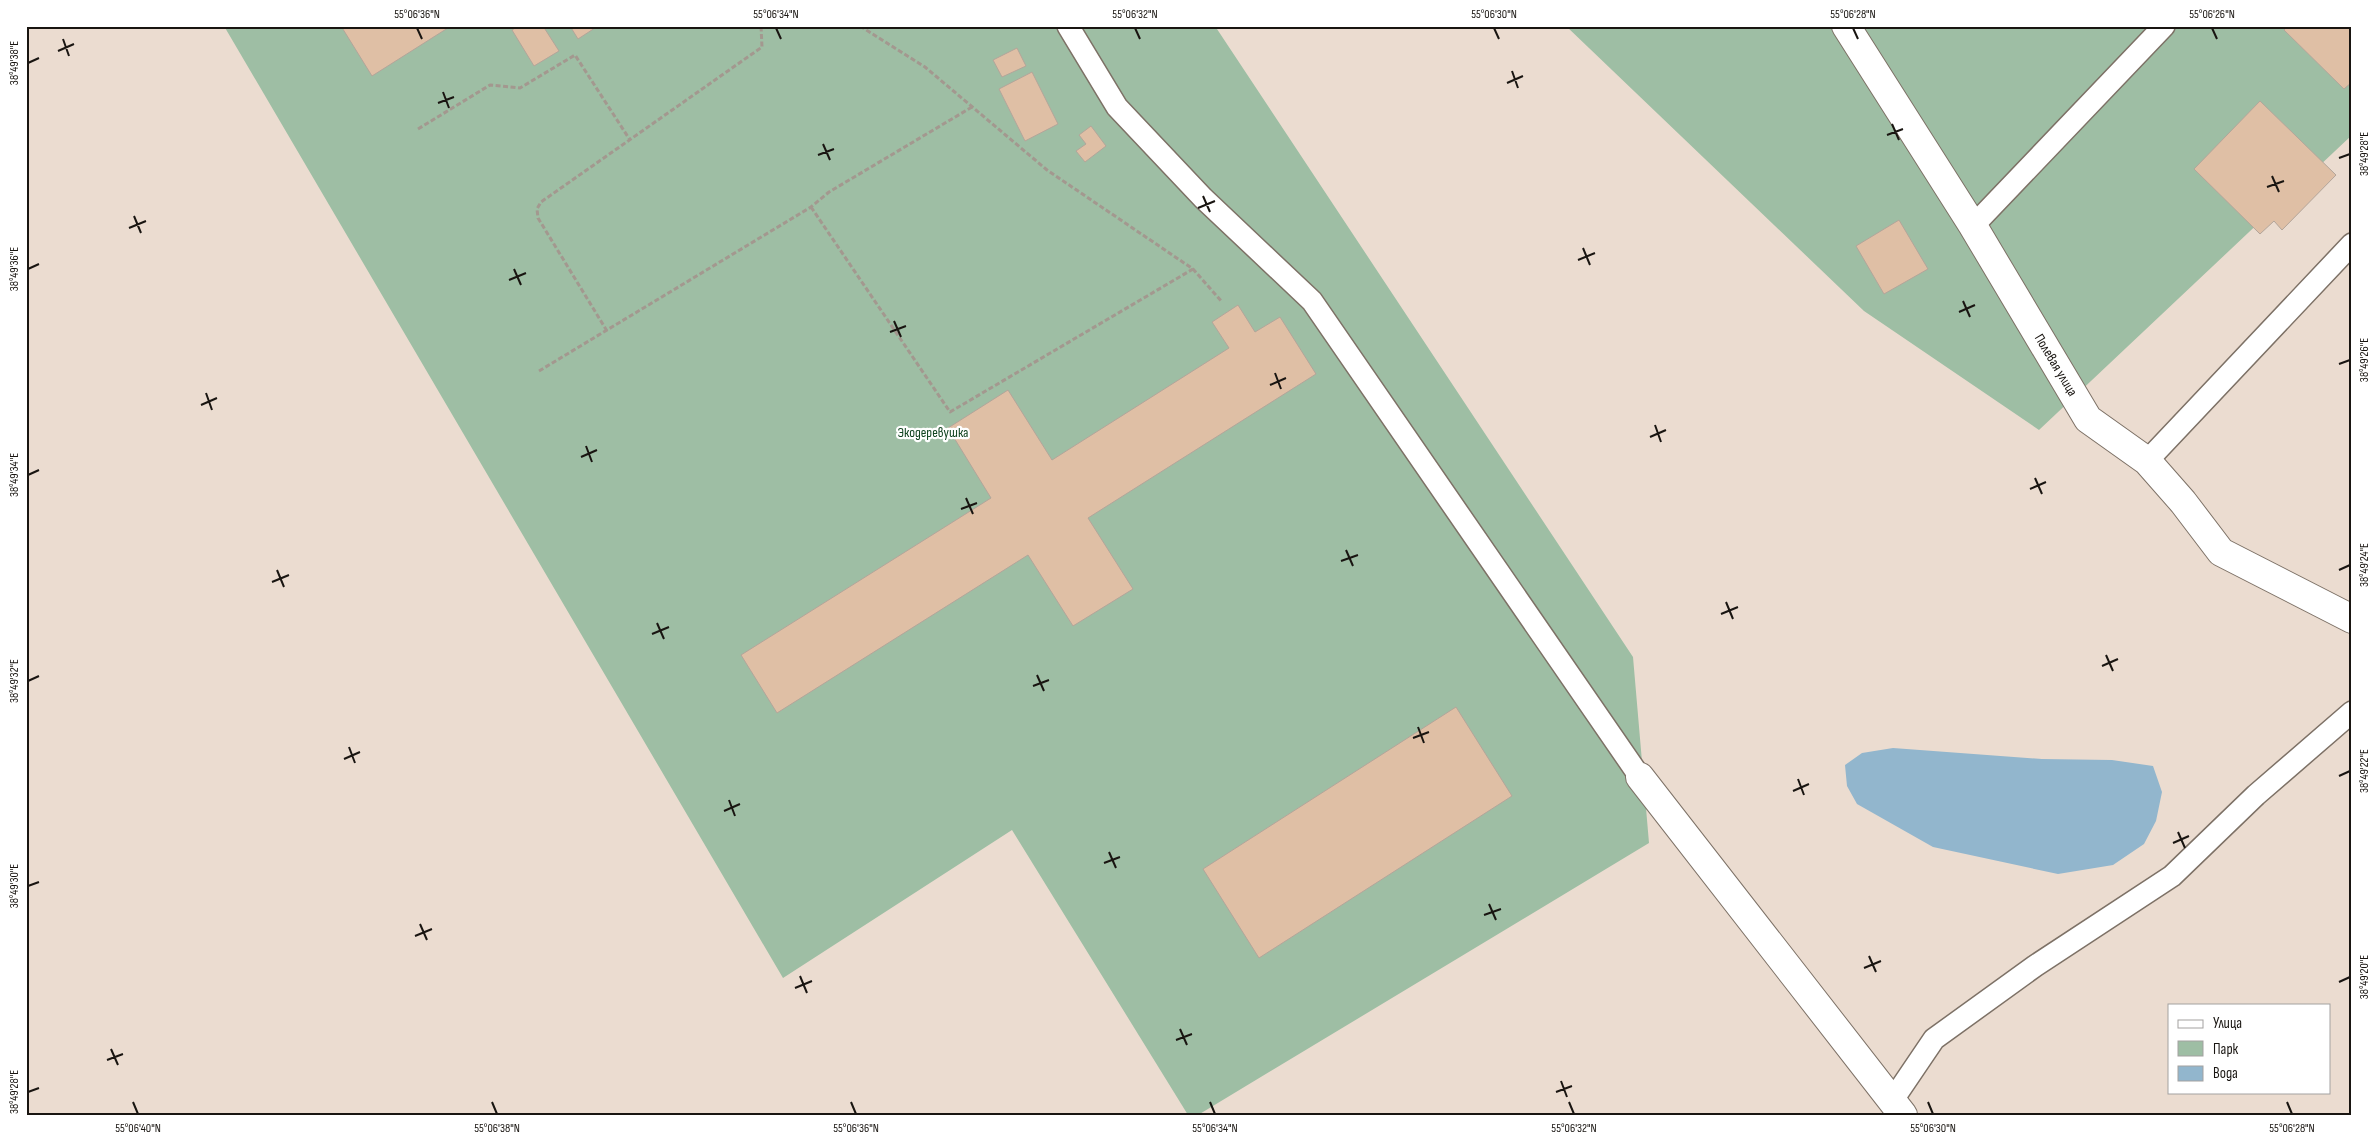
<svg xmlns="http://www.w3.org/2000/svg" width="2378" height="1141" font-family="'Sofia Sans Condensed',sans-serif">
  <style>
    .green { fill: #9ebea4 }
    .water { fill: #92b6cd }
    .building { fill: #dfbfa5; stroke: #b3a59a }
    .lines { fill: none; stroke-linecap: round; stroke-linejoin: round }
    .service-casing { stroke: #7d7166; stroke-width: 24 }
    .minor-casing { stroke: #7d7166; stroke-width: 30 }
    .path { stroke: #a3988f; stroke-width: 3; stroke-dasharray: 5 2.5; stroke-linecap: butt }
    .service { stroke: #fff; stroke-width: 21 }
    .minor { stroke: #fff; stroke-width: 28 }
    .ticks { fill: none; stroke: #191511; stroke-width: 2 }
    .labels { text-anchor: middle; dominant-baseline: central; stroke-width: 4.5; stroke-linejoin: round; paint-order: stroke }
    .street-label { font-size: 14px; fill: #191511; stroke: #fff }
    .park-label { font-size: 14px; fill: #114420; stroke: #fff }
    .neatline { fill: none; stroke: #191511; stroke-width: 2 }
    .ticks-label { font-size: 12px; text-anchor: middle; fill: #191511 }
  </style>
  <rect width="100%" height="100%" fill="#ebdcd0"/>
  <path class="green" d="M224 26H1215L1633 657 1649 843 1198 1115H1188L1012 830 783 978Z
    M1566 26H2352V135L2039 430 1864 311Z"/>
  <path class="water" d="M1893 748 2042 759 2112 760 2153 766 2162 792 2156 821 2144 844 2113 865 2058 874 1933 847 1857 804 1847 786 1845 765 1862 753Z"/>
  <path class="building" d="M341 26H451L372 76Z
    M518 26H543L559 51 534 66 512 30Z
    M570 26H598L578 39Z
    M2288 26H2352V82L2344 89 2284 30Z
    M1017 48 1026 66 1002 77 993 60Z
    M1032 72 1058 124 1025 141 999 89Z
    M2260 101 2336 175 2282 230 2274 221 2260 234 2194 169Z
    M1091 126 1106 146 1085 162 1076 151 1086 144 1079 135Z
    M1899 220 1928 269 1884 294 1856 246Z
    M1238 305 1255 332 1280 317 1316 374 1088 518 1133 589 1073 626 1028 555 777 713 741 655 991 498 948 428 1008 390 1052 460 1229 348 1212 322Z
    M1456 707 1512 796 1259 958 1203 869Z"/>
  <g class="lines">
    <g class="service-casing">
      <path id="service" d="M1068 26 1117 107 1203 198 1312 301 1640 777
        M1973 226 2164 26
        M2147 461 2352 244
        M1892 1101 1934 1039 2035 966 2172 876 2256 795 2352 712"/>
    </g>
    <g class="minor-casing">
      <path id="minor" d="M1846 26 1973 226 2088 419 2147 461 2183 502 2221 552 2352 619
        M1640 777 1903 1115"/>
    </g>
    <path class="path" d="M860 26 925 67 1047 170 1193 269 1222 302
      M418 129 490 85 520 88 575 55 630 140
      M811 207 950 412 1193 269
      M607 331 538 218 537 209 541 202 762 47 761 26
      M539 371 811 207 829 192 972 107"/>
    <use href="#service" class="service"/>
    <use href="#minor" class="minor"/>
  </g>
  <path class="ticks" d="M417 28 422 39M776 28 781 39M1135 28 1140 39M1494 28 1499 39M1853 28 1858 39M2212 28 2217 39M63 39 69 56M58 51 74 44M28 63 39 58M1512 71 1518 88M1507 83 1523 76M443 92 449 108M438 103 454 97M1892 124 1899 140M1887 135 1903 129M823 144 830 160M818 155 834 149M2339 158 2350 154M2272 176 2279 192M2267 187 2284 181M1203 196 1210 212M1198 208 1215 201M134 216 141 233M129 228 146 221M1583 248 1590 265M1578 260 1595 253M28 269 39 264M514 269 521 285M509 280 526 273M1963 301 1970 317M1959 312 1975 305M894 321 901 337M890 332 906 326M2339 364 2350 360M1275 373 1281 389M1270 385 1286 378M206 393 212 410M201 405 217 398M1655 425 1661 442M1650 437 1666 430M586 446 592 462M581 457 597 450M28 475 39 470M2035 478 2042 494M2030 489 2046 482M966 498 973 514M961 509 977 503M1346 550 1353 566M1341 561 1358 555M277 570 284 587M2339 570 2350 565M272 582 289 575M1726 602 1733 619M1721 614 1738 607M657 623 664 639M652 634 669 627M2106 655 2113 671M2102 666 2118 659M1037 675 1044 691M28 681 39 676M1033 686 1049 680M1418 727 1424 743M1413 738 1429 732M349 747 355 763M344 759 360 752M2339 776 2350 771M1798 779 1804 795M1793 791 1809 784M729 800 735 816M724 811 740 804M2178 832 2185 848M2173 843 2189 836M1109 852 1116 868M1104 863 1120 857M28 886 39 882M1489 904 1496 920M1484 915 1501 909M420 924 427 940M415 936 432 929M1869 956 1876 972M1864 968 1881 961M800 976 807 993M2339 982 2350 977M795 988 812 981M1180 1029 1187 1045M1176 1040 1192 1034M111 1049 118 1065M107 1060 123 1054M1561 1081 1567 1097M28 1092 39 1088M1556 1092 1572 1086M133 1102 138 1114M492 1102 497 1114M851 1102 856 1114M1210 1102 1215 1114M1569 1102 1574 1114M1928 1102 1933 1114M2287 1102 2292 1114"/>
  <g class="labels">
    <g class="street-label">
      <text transform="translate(2056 365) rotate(59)">Полевая улица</text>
    </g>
    <g class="park-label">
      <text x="933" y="432">Экодеревушка</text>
    </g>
  </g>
  <rect width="2378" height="1141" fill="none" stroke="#ffffff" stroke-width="55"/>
  <rect x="2168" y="1004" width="162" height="90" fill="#ffffff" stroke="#a3a1a0"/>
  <rect x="2178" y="1020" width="25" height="8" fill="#ffffff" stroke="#a3a1a0"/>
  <text x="2213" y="1028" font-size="15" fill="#191511">Улица</text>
  <rect x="2178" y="1041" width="25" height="15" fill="#9ebea4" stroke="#a3a1a0"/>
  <text x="2213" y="1054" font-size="15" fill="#191511">Парк</text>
  <rect x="2178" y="1066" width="25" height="15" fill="#92b6cd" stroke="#a3a1a0"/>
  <text x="2213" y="1078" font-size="15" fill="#191511">Вода</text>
  <rect x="28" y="28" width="2322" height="1086" class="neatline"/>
  <g class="ticks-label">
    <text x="417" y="18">55°06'36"N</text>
    <text x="776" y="18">55°06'34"N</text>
    <text x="1135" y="18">55°06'32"N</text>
    <text x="1494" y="18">55°06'30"N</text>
    <text x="1853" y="18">55°06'28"N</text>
    <text x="2212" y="18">55°06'26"N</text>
    <text transform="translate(14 63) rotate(-90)" y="4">38°49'38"E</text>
    <text transform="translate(2364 154) rotate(-90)" y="4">38°49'28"E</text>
    <text transform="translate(14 269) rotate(-90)" y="4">38°49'36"E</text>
    <text transform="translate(2364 360) rotate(-90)" y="4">38°49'26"E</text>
    <text transform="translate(14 475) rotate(-90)" y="4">38°49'34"E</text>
    <text transform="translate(2364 565) rotate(-90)" y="4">38°49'24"E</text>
    <text transform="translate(14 681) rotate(-90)" y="4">38°49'32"E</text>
    <text transform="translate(2364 771) rotate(-90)" y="4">38°49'22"E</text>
    <text transform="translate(14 886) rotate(-90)" y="4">38°49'30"E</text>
    <text transform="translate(2364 977) rotate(-90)" y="4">38°49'20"E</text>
    <text transform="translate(14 1092) rotate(-90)" y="4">38°49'28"E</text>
    <text x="138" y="1132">55°06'40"N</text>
    <text x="497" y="1132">55°06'38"N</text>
    <text x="856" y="1132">55°06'36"N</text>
    <text x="1215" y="1132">55°06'34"N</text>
    <text x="1574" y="1132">55°06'32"N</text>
    <text x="1933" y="1132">55°06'30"N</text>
    <text x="2292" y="1132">55°06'28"N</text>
  </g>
</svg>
